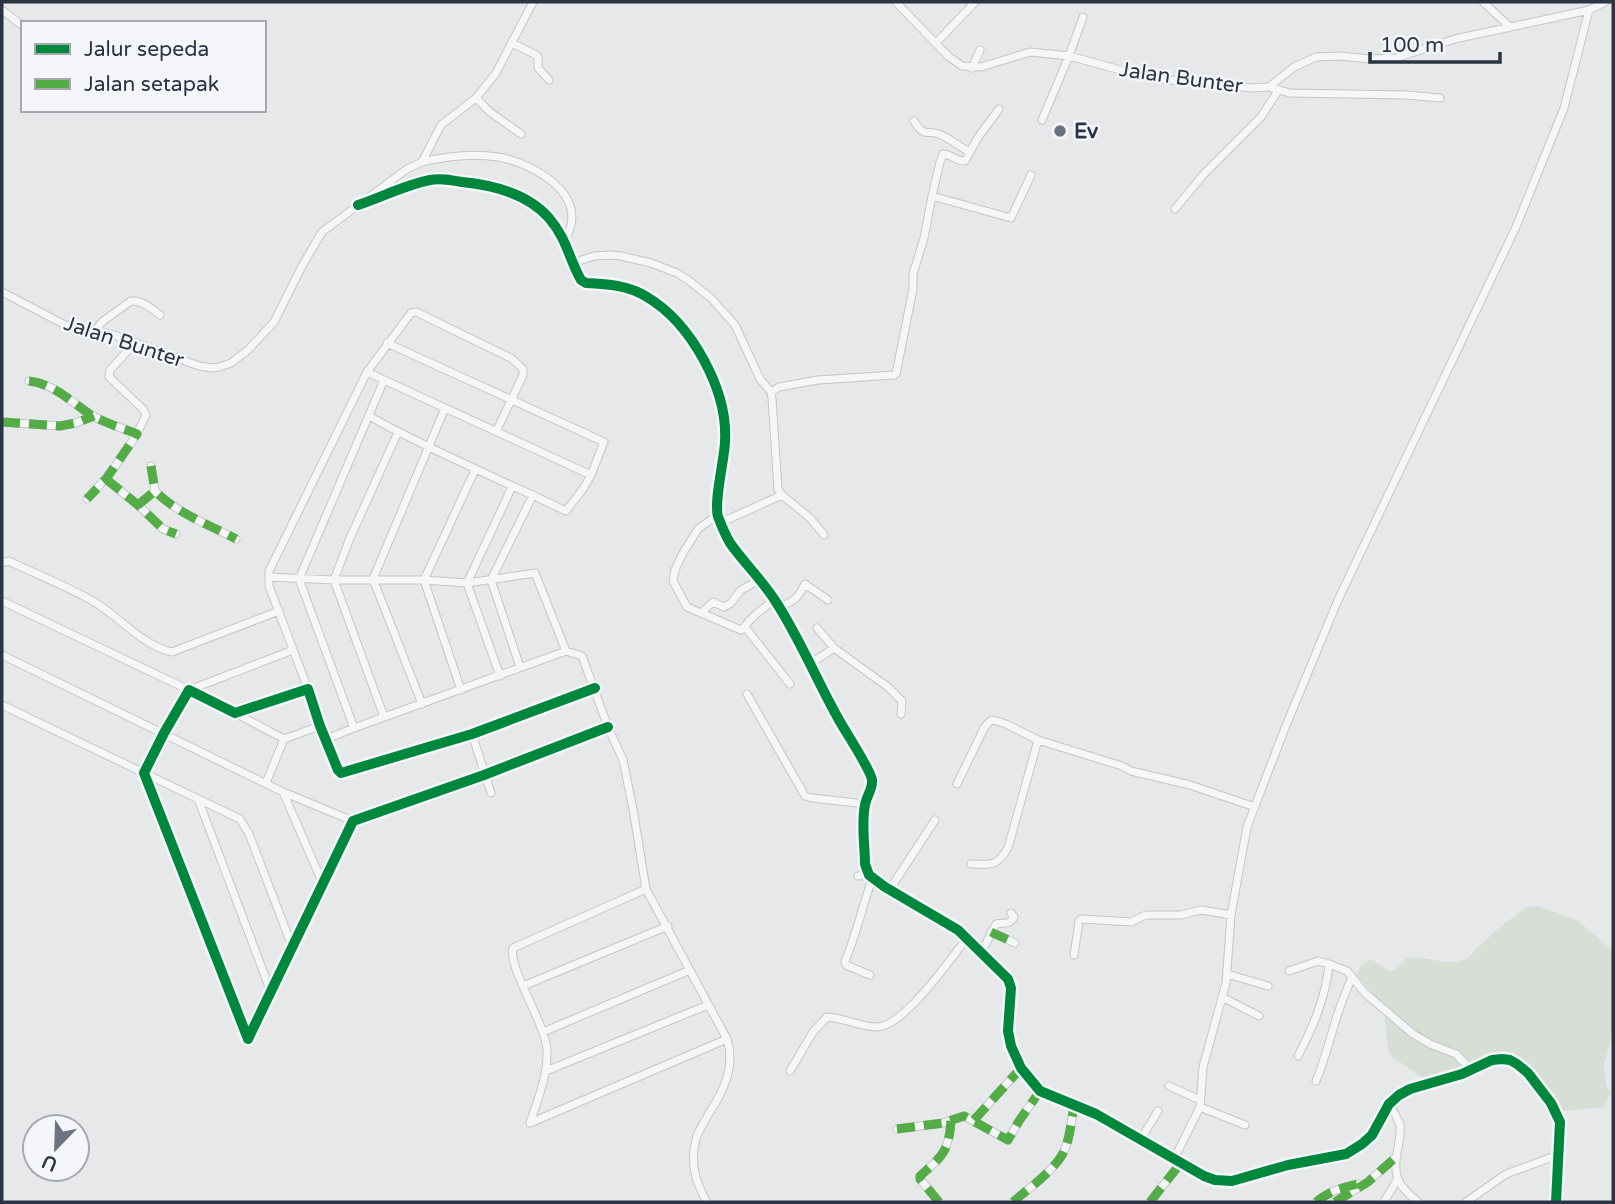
<svg xmlns="http://www.w3.org/2000/svg" width="1615" height="1204" font-family="'Varela Round',sans-serif">
  <style>
    .green { fill: #d6ded6 }
    .lines { fill: none; stroke-linecap: round; stroke-linejoin: round }
    .minor-casing { stroke: #c4c6c8; stroke-width: 9 }
    .minor { stroke: #f5f6f7; stroke-width: 7 }
    .quiet { stroke: #54ac47; stroke-width: 9; stroke-dasharray: 18 9; stroke-linecap: butt }
    .cycleway-casing { stroke: #f4f6f9; stroke-width: 15 }
    .cycleway { stroke: #00873e; stroke-width: 10 }
    .poi-dot { fill: #6c737f; stroke: #f4f6f9; stroke-width: 2.5 }
    .labels { text-anchor: middle; dominant-baseline: central; stroke-width: 5; stroke-linejoin: round; paint-order: stroke }
    .street-label { font-size: 21px; fill: #2b3445; stroke: #f4f6f9 }
    .poi-label { font-size: 21px; font-weight: bold; fill: #2b3445; stroke: #f4f6f9; text-anchor: start }
  </style>
  <rect width="100%" height="100%" fill="#e6e8ea"/>
  <path class="green" d="M1538 906 1577 920 1613 951V1033L1604 1064 1606 1086 1611 1092 1604 1107 1563 1111 1547 1085 1528 1063 1515 1059 1500 1057 1468 1071 1432 1081 1424 1079 1391 1056 1388 1049 1384 1011 1378 999 1356 975 1360 967 1371 959 1390 971 1395 970 1406 959 1414 957 1447 962H1456L1468 958 1475 950 1500 927 1527 907Z"/>
  <g class="lines">
    <g class="minor-casing">
      <path id="minor" d="M896 2 948 56 962 66 981 67 1030 52 1069 56 1150 78 1253 88 1269 87 1294 67 1316 57 1340 56 1370 59 1396 58 1455 39 1589 10 1605 2
        M1483 2 1510 27
        M2 10 23 26
        M512 43 536 55 538 57V68L549 80
        M936 43 975 2
        M972 68 980 50
        M1269 87 1290 93 1406 95 1440 98
        M476 98 490 112 521 134
        M1042 120 1069 56 1083 17
        M914 121C925 139 926 129 939 134 949 138 960 147 970 152
        M422 162C447 156 473 153 498 157 528 162 579 188 571 225 570 230 567 236 565 240
        M932 196 940 162 943 154C951 154 957 162 965 161L977 139 999 109
        M358 205C382 197 405 185 430 180 440 178 451 180 462 182 493 185 528 194 549 218 567 239 569 259 581 280L586 283C607 284 628 285 647 297 691 323 728 390 725 441 725 458 712 507 719 519 722 527 726 536 730 543 745 564 763 581 776 602 800 639 817 681 839 720 845 731 871 770 872 780 873 789 866 797 865 805 861 824 865 845 865 864L869 875 885 887 958 930 1008 979 1011 988 1008 1031 1011 1046 1021 1068 1040 1091 1096 1114 1204 1176 1215 1180 1232 1181 1288 1165 1346 1154 1362 1144 1372 1135 1389 1104 1399 1095 1410 1089 1462 1074 1492 1060 1502 1059 1510 1060 1517 1064 1528 1073 1551 1103 1560 1122 1556 1202
        M1175 209 1203 175 1261 117 1278 91
        M573 263 594 256 610 255 621 256 651 263 677 273 688 280 711 298 735 325 760 379 771 392 772 398 778 489 782 495 810 518 824 535
        M2 292 71 328 87 331 95 330 117 336 199 366 213 368 219 367 231 363 248 350 274 322 302 266 322 232 407 169 422 162 441 125 476 98 496 73 533 2
        M95 330 103 321 131 301C142 300 151 308 160 315
        M384 380 591 475
        M29 381C55 384 71 402 91 415 105 423 122 428 137 434
        M771 392 779 387 818 380 894 375 896 374 913 289V274L924 238 932 196 1011 218 1031 175
        M369 416C433 452 500 479 566 511L583 489 591 475 604 442 387 343
        M2 422 60 426 76 423 94 416
        M151 466 155 491
        M106 479 138 505 163 529 176 534
        M87 499C111 474 132 446 146 415L143 409 109 377 110 370 135 343
        M138 505 155 491C178 514 208 524 236 539
        M716 516 698 529 683 553 675 570 673 581 687 607 741 630C751 622 741 630 749 621 757 612 766 606 775 600
        M720 523 782 495
        M2 563 9 561C37 575 73 588 99 605 122 620 144 646 172 652L279 611
        M269 577V571L367 372 411 313 416 312 511 358 523 369V375L496 432
        M2 601 189 690 293 650
        M779 607C795 601 798 598 805 584L828 600
        M701 613 713 602 724 607 731 603 741 590 761 579
        M745 627 790 684
        M817 628 834 648
        M2 655 283 792 353 821
        M810 664 834 648 888 687 902 701 901 714
        M520 667 491 580 533 495
        M500 676 467 583 512 487
        M595 688 472 734 341 773 338 770 320 726 308 689 235 713 189 690 164 733 144 773 248 1039 353 821 484 775 608 727
        M308 689 269 586V577L334 580H424L467 583 535 573 566 651
        M461 690 424 580 475 470
        M747 694 805 796 812 798 865 804
        M422 704 373 579 445 408
        M2 705 240 819 249 834 292 946
        M235 713 284 739 320 726
        M384 717 334 580 350 538 398 432
        M354 728 299 579 384 380 367 372
        M472 734 491 793
        M326 739 354 728 566 651 582 656 608 727 623 760 633 809 646 889
        M266 783 284 739
        M957 784 984 728 990 721 993 720 1006 724 1038 740 1122 766 1131 771 1190 785 1255 807
        M283 792 323 884
        M198 799 271 992
        M971 864C992 865 997 866 1008 848L1038 740
        M858 876 869 875
        M890 889 935 820
        M991 932 1015 943
        M980 950 984 947 996 924C1003 922 1009 926 1014 917L1011 913
        M1074 955 1079 921 1082 919 1131 922 1146 915H1181L1201 910 1231 915
        M1329 964 1347 971 1365 993 1413 1034 1430 1044 1456 1054 1471 1070
        M1289 971 1318 961 1329 964C1326 997 1313 1027 1298 1056
        M1227 974 1268 986
        M870 975 846 965 845 961C857 933 862 906 873 877
        M523 986 668 926
        M1222 997 1259 1016
        M543 1032 690 970
        M546 1071 708 1005
        M790 1071 813 1032 827 1017C843 1018 859 1026 875 1027 902 1030 951 958 967 938
        M1316 1081C1330 1048 1335 1011 1352 978
        M1169 1086 1200 1100
        M1389 1104C1393 1111 1398 1118 1400 1125 1401 1132 1399 1141 1398 1148 1392 1175 1397 1185 1418 1202
        M1200 1107 1245 1125
        M974 1120 1021 1068
        M530 1123C538 1099 548 1075 547 1050 545 1022 508 969 513 948L646 889 727 1039C736 1067 723 1092 708 1115 704 1123 698 1131 696 1139 690 1163 695 1182 707 1202
        M530 1123 727 1039
        M897 1129 943 1123 964 1116 1008 1140 1019 1121 1040 1091
        M1141 1139 1158 1111
        M1174 1159 1200 1107 1203 1067 1226 983 1231 915 1247 827 1285 728 1338 600 1516 227 1564 108 1589 10
        M939 1202 920 1179V1176C943 1156 949 1151 951 1120
        M1013 1202C1028 1189 1052 1172 1062 1155 1070 1141 1071 1122 1074 1106
        M1150 1202 1180 1164
        M1316 1202C1331 1190 1341 1188 1360 1184
        M1335 1202 1368 1182 1396 1157
        M1384 1202 1397 1180
        M1466 1202 1506 1174 1558 1155"/>
    </g>
    <use href="#minor" class="minor"/>
    <path class="quiet" d="M29 381C55 384 71 402 91 415 105 423 122 428 137 434L106 479 87 499
      M2 422 60 426 76 423 94 416
      M151 466 155 491
      M106 479 138 505 163 529 176 534
      M138 505 155 491C178 514 208 524 236 539
      M991 932 1015 943
      M974 1120 1021 1068
      M897 1129 943 1123 964 1116 1008 1140 1019 1121 1040 1091
      M939 1202 920 1179V1176C943 1156 949 1151 951 1120
      M1013 1202C1028 1189 1052 1172 1062 1155 1070 1141 1071 1122 1074 1106
      M1150 1202 1180 1164
      M1316 1202C1330 1191 1341 1188 1357 1184
      M1335 1202 1368 1182 1396 1157"/>
    <g class="cycleway-casing">
      <path id="cycleway" d="M358 205C382 197 405 185 430 180 440 178 451 180 462 182 493 185 528 194 549 218 567 239 569 259 581 280L586 283C607 284 628 285 647 297 691 323 728 390 725 441 725 458 712 507 719 519 722 527 726 536 730 543 745 564 763 581 776 602 800 639 817 681 839 720 845 731 871 770 872 780 873 789 866 797 865 805 861 824 865 845 865 864L869 875 885 887 958 930 1008 979 1011 988 1008 1031 1011 1046 1021 1068 1040 1091 1096 1114 1204 1176 1215 1180 1232 1181 1288 1165 1346 1154 1362 1144 1372 1135 1389 1104 1399 1095 1410 1089 1462 1074 1492 1060 1502 1059 1510 1060 1517 1064 1528 1073 1551 1103 1560 1122 1556 1202
        M595 688 472 734 341 773 338 770 320 726 308 689 235 713 189 690 164 733 144 773 248 1039 353 821 484 775 608 727"/>
    </g>
    <use href="#cycleway" class="cycleway"/>
  </g>
  <circle class="poi-dot" cx="1060" cy="131" r="7"/>
  <g class="labels">
    <g class="street-label">
      <text transform="translate(1181 78) rotate(8)">Jalan Bunter</text>
      <text transform="translate(124 342) rotate(18)">Jalan Bunter</text>
    </g>
    <g class="poi-label">
      <text x="1074" y="131">Ev</text>
    </g>
  </g>
  <rect width="1615" height="1204" fill="none" stroke="#2b3445" stroke-width="7"/>
  <rect x="21" y="21" width="245" height="91" fill="#f4f6f9" stroke="#a4a8b1" stroke-width="2"/>
  <rect x="35" y="44" width="35" height="10" fill="#00873e" stroke="#a4a8b1" stroke-width="2"/>
  <text x="84" y="56" font-size="21" fill="#2b3445">Jalur sepeda</text>
  <rect x="35" y="79" width="35" height="10" fill="#54ac47" stroke="#a4a8b1" stroke-width="2"/>
  <text x="84" y="91" font-size="21" fill="#2b3445">Jalan setapak</text>
  <g transform="translate(56 1148) rotate(203)"><circle r="33" fill="#f4f6f9" stroke="#a4a8b1" stroke-width="2"/>
  <path d="M0-5L12 26L0 18L-12 26Z" fill="#6c737f"/>
  <text y="-10" font-size="19" font-weight="bold" text-anchor="middle" fill="#2b3445">U</text>
  </g>
  <path d="M1370 52v10h130v-10" fill="none" stroke="#2b3445" stroke-width="3.5"/>
  <text x="1380" y="52" font-size="21" fill="#2b3445" stroke="#f4f6f9" stroke-width="5" paint-order="stroke">100 m</text>
</svg>
